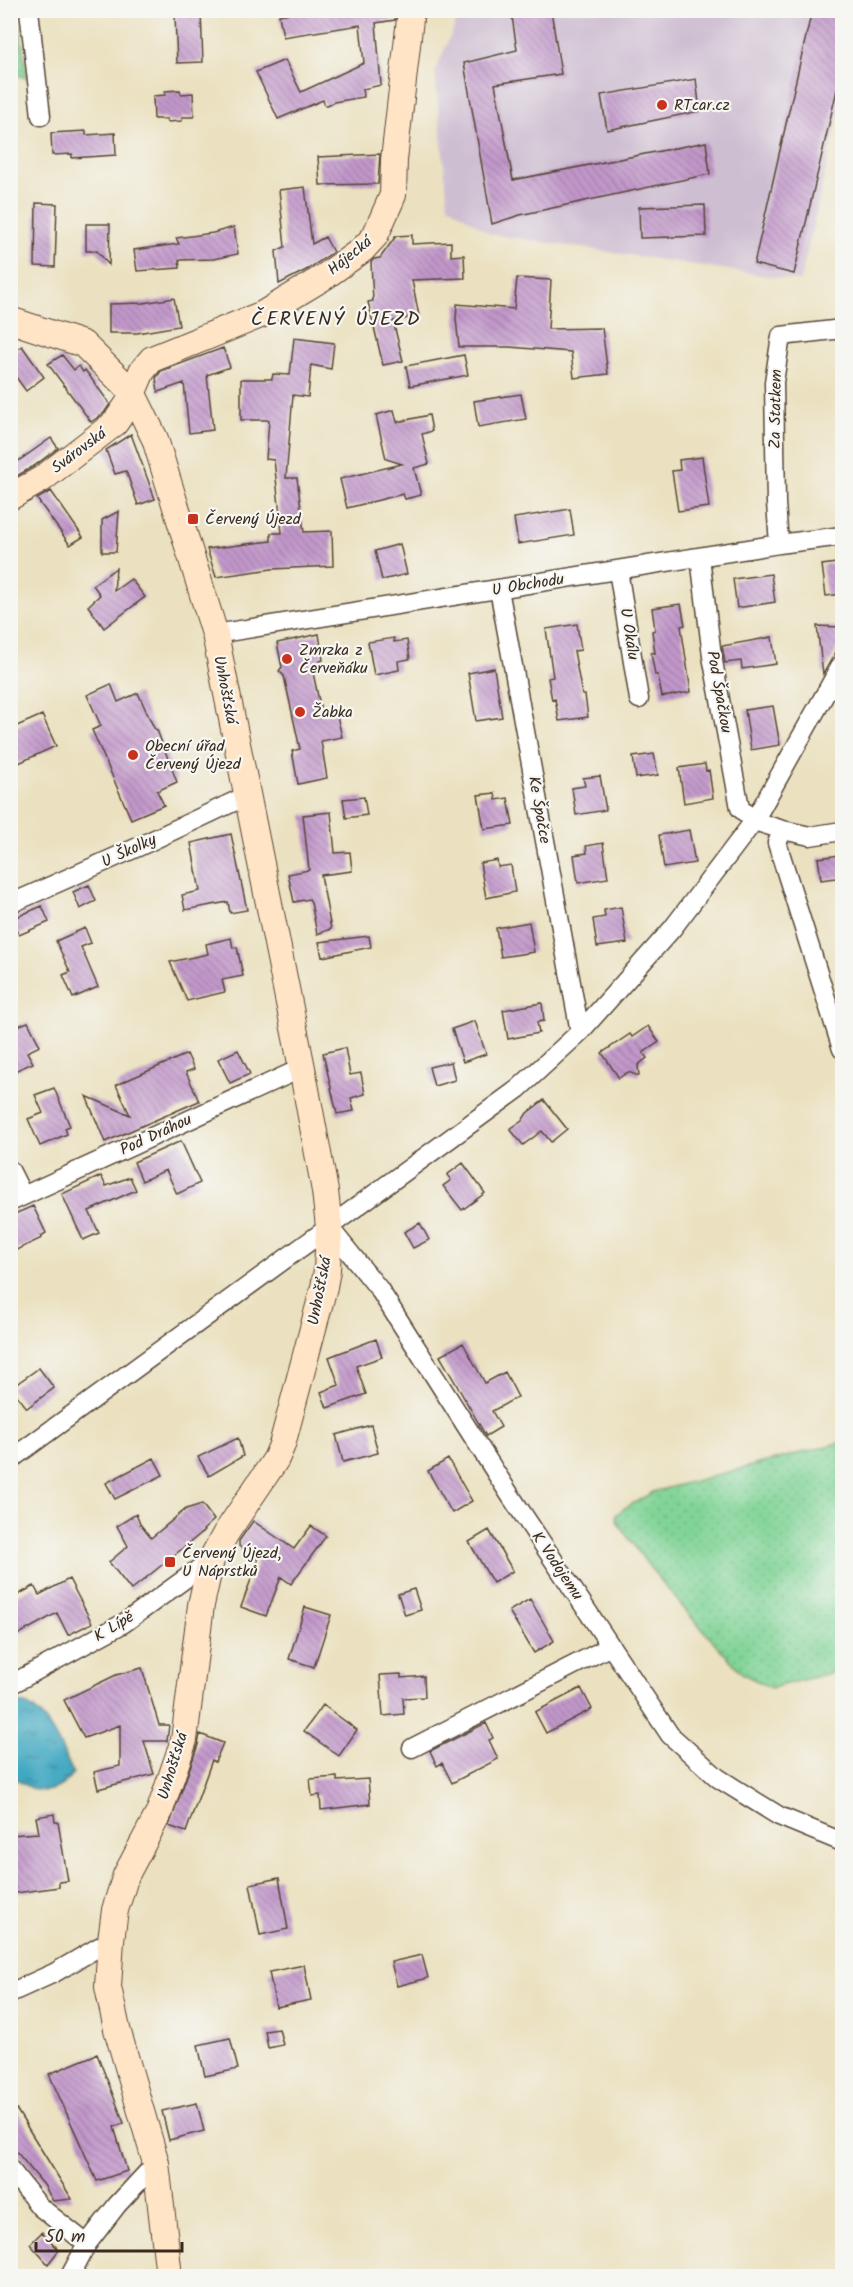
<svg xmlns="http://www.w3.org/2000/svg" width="853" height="2287" font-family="Kalam,sans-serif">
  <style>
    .industrial { fill: #cebed1 }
    .grass { fill: url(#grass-dots); stroke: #5e7f5a; stroke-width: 1.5 }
    .water { fill: url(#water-ripples); stroke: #3e6970; stroke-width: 1.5 }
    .building { fill: url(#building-back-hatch) }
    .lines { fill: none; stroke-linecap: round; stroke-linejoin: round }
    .street-casing { stroke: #554536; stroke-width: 21 }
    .secondary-casing { stroke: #554536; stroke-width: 28 }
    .street { stroke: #fff; stroke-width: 18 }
    .secondary { stroke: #ffe4c6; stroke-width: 26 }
    .poi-dot { fill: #c8321e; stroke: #f6f6f2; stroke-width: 2 }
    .labels { text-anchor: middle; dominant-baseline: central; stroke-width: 4.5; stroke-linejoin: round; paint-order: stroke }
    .poi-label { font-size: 16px; fill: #3b2a1e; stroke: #f6f6f2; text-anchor: start }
    .street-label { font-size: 16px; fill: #3b2a1e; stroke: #f6f6f2 }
    .quarter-label { font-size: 20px; letter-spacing: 1.5px; fill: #3b2a1e; stroke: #f6f6f2 }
  </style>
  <defs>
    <pattern id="grass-dots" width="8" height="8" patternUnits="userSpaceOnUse" patternTransform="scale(1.5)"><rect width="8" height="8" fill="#81d497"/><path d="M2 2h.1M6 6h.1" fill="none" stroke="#70b682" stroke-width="1.8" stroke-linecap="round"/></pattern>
    <pattern id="water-ripples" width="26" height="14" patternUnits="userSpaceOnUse" patternTransform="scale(1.5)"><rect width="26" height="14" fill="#40a8c1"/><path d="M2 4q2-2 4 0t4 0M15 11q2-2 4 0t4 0" fill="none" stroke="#37899c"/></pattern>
    <pattern id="building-back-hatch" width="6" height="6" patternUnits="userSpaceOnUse" patternTransform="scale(1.5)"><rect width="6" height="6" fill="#c298cb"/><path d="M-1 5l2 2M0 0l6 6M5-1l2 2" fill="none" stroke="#9f7ca4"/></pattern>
  </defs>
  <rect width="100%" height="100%" fill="#f6f6f2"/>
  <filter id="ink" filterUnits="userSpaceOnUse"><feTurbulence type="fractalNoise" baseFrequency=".0167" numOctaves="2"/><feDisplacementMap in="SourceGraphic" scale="12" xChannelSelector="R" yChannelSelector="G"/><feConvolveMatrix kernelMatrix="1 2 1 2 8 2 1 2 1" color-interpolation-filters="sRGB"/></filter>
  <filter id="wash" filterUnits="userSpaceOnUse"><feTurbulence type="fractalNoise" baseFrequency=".008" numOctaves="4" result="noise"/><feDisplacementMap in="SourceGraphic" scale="24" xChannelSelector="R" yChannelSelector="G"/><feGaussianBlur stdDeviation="1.35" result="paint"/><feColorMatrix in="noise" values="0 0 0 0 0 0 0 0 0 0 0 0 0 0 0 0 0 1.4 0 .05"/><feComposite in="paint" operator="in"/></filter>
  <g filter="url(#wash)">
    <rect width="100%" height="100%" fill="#ebe1c0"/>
    <path class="industrial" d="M461 11H842V99L800 281 490 234 448 205 435 72Z"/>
    <path class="grass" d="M10 11H18L27 78 11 73Z
      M842 1442V1670L771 1688 743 1674 692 1618 648 1565 618 1523 616 1515 623 1509 653 1492Z"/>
    <path class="water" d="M11 1703C15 1704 21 1703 25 1704 47 1712 64 1753 73 1773 65 1786 52 1793 36 1790 28 1788 18 1780 11 1776Z"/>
    <g id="blocks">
      <path class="building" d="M306 10H395V20L376 23 381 85 363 89 364 97 334 102 325 106 323 100 278 119 256 72 285 60 301 92 364 63 360 25 283 37 279 15Z
        M511 10H551L561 74 495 84 513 180 706 142 710 174 520 215 492 224 464 63 517 50Z
        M812 10H843V64L794 274 754 264Z
        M201 13 203 62 177 63 175 15Z
        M696 79 700 111 607 130 601 95Z
        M180 90 181 94 193 93 194 117H182V121L167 122V119H154L153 96 165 95V91Z
        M86 131V135L115 133 116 155 72 158V154L52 155 51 133Z
        M380 154 378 184 320 185 318 157Z
        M305 187 312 244 325 237 333 252 308 269 279 284 276 251 285 247 279 190Z
        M36 203 57 204 55 267 35 266Z
        M705 205 706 236 640 238 639 207Z
        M86 224H110L109 265 97 251H86Z
        M234 227 238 254 213 259 179 260 180 268 137 271 134 250 179 244 176 238 213 233Z
        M412 235V244L451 242V256L464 255 465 278 412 280 419 316 393 321 403 361 383 365 368 302 373 301 371 262 374 259 380 258 396 236Z
        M517 278 551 280 548 329 602 328 608 374 574 378 571 352 509 347H459L456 319 457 304 514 309Z
        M174 298 179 326 137 333H109V304L143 303Z
        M294 338 334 343 331 369 311 365 308 397 293 395 286 478H297L304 532 332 531 333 566 272 569 216 577 207 549 271 541V533H282L274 460 266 459 269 420H241V379H272L273 374 290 375Z
        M22 346 44 377 26 391 10 369V354Z
        M223 348 230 367 207 375 213 430 189 433 184 383 158 392 156 378 161 371Z
        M62 355 74 370 79 366 83 372 85 370 110 404 104 413 91 422 48 364Z
        M464 355 468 375 410 386 406 366Z
        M521 394 526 419 478 427 474 401Z
        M394 410 397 422 429 415 432 431 422 434 429 464 414 468 421 495 405 499 403 494 347 508 340 479 402 464 386 459 376 415Z
        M131 434 155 499 138 505 126 471 115 474 106 450Z
        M51 438 58 448 34 466 10 480V467Z
        M702 457 709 507 678 511 672 471 680 470 679 460Z
        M51 491 83 537 70 545 37 499Z
        M570 509 574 535 518 544 514 518Z
        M119 511 116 552H102V520Z
        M400 544 407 574 382 580 375 551Z
        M843 562V594L826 596 822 565Z
        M116 568 114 591 131 579 145 597 104 628 88 606 100 595 93 585Z
        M771 574 775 602 737 608 733 579Z
        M681 604 685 625 681 626 691 692 662 697 658 675H655L651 653H655L652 631 655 630 652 608Z
        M577 624 581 650 574 651 582 695H585L588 717 559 721 555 699 552 700 548 678 553 677 546 629Z
        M817 626 840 627 838 639H843L823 674Z
        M319 634 323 660 320 661 321 666 312 668 322 715 336 712 342 737 321 741 327 778 298 784 292 751 300 749 284 676 279 671 282 667 277 643Z
        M772 637 776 664 742 669 741 661 725 663 722 646Z
        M394 638V642L407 640 410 659 398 661 399 670 374 675 368 642Z
        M494 668 502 717 476 721 468 673Z
        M111 684 118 702 138 693 154 728 157 730 177 782 157 791 164 805 131 819 92 730 101 726 87 695Z
        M773 706 780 745 751 750 745 710Z
        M42 715 56 746 10 767V729Z
        M654 754 658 775 636 778 633 757Z
        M705 764 706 771 709 770 713 798 684 803 679 768Z
        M600 776 606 810 576 815 572 788 585 786 583 778Z
        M495 793 496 800 508 798 513 825 484 829 478 795Z
        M364 797 367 815 346 818 343 799Z
        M331 812 335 853 350 852 352 871 321 875 331 929 317 934 311 902 309 899 294 902 288 874 309 870 303 815Z
        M689 830 695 863 664 868 659 835Z
        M231 834 247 910 230 913 228 902 185 910 182 895 200 891 191 843Z
        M603 843 608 878 578 883 574 855 587 853 586 846Z
        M840 855 843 877 821 880 818 858Z
        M497 860 498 867 511 865 515 892 486 898 480 863Z
        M89 885 96 901 80 909 73 892Z
        M42 906 49 922 19 935 12 919Z
        M621 907 627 943 597 947 593 919 605 917 604 910Z
        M529 922 534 952 501 957 496 928Z
        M85 928 91 943 81 947 98 987 73 998 63 975 70 972 56 941Z
        M369 936 371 947 322 957 319 942Z
        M231 938 233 948 237 947 243 976 222 980 225 992 187 1001 170 962 208 954 206 944Z
        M542 1003 544 1021 537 1022 539 1033 508 1039 503 1010Z
        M10 1017 15 1027 28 1022 40 1046 27 1052 33 1063 10 1073Z
        M475 1021 486 1054 463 1062 452 1029Z
        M648 1026 659 1042 643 1053 647 1058 638 1065 639 1076 628 1072 619 1078 602 1053 630 1034 632 1037Z
        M345 1048 350 1075 361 1073 365 1094 351 1098 354 1111 337 1114 323 1053Z
        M238 1050 250 1074 230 1083 218 1059Z
        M187 1054 194 1069 186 1072 199 1101 105 1142 86 1096 130 1115 116 1085Z
        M451 1062 455 1080 434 1086 429 1067Z
        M54 1088 70 1126 65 1128 67 1134 40 1146 28 1119 43 1113 35 1095Z
        M544 1100 567 1129 551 1142 542 1131 523 1145 510 1129 522 1121 527 1113Z
        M181 1141 200 1183 177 1194 166 1170 142 1181 134 1162Z
        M463 1163 485 1193 462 1210 443 1186 451 1180 447 1175Z
        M101 1176 106 1186 130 1177 136 1190 89 1211 99 1233 83 1240 62 1194Z
        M33 1206 46 1233 41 1236 42 1238 10 1253V1216Z
        M420 1223 429 1240 413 1248 404 1232Z
        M376 1339 382 1357 356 1366 366 1394 327 1408 321 1392 339 1385 329 1357Z
        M463 1343 485 1383 505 1372 518 1397 492 1411 501 1427 486 1436 440 1356Z
        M39 1368 54 1388 27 1408 11 1388Z
        M371 1425 378 1453 343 1462 336 1435Z
        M238 1438 243 1456 209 1476 198 1457Z
        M154 1458 163 1475 115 1499 106 1483Z
        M448 1459 472 1501 452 1513 428 1471Z
        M202 1504 214 1520 203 1530 204 1531 131 1590 109 1562 128 1546 117 1526 136 1514 140 1524 151 1538 186 1509Z
        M253 1521 294 1549 311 1526 326 1536 291 1584 281 1577 266 1616 241 1607 258 1560 239 1546V1541Z
        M489 1530 513 1571 493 1583 469 1542Z
        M69 1579 92 1623 68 1635 57 1613 10 1639V1599L34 1586 39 1595Z
        M414 1589 421 1610 405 1615 398 1594Z
        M530 1599 554 1641 534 1653 509 1611Z
        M305 1607 331 1615 314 1667 289 1659Z
        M142 1668 159 1725H169L167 1741H144L154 1774 98 1789 94 1772 120 1766V1725L84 1738 64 1700 116 1675Z
        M401 1674V1678L424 1676 425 1697 403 1698 404 1714 383 1716 380 1675Z
        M581 1688 592 1709 546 1733 535 1712Z
        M323 1705 357 1730 339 1756 304 1731Z
        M486 1723 493 1738 489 1740 498 1759 452 1783 442 1763 437 1766 430 1751Z
        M200 1734 223 1743 215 1762 212 1760 186 1832 169 1826 198 1745Z
        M337 1777V1781L368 1779 370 1804 321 1810 320 1795 312 1796 310 1779Z
        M54 1814 55 1822H58L68 1881 59 1882V1887L16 1893 10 1863V1835L39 1833 36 1817Z
        M279 1878 288 1929 260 1935 250 1884Z
        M422 1955 428 1978 397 1986 391 1962Z
        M304 1965 311 2000 276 2007 269 1972Z
        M279 2029 283 2045 268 2048 265 2031Z
        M230 2038 238 2069 205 2076 198 2045Z
        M97 2054 124 2123 114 2127 127 2171 97 2181 49 2074Z
        M10 2099 62 2183 72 2199 53 2201 44 2185 10 2144Z
        M197 2103 204 2131 169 2140 162 2111Z
        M42 2232 59 2250 48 2264 30 2244Z"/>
    </g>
  </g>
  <g filter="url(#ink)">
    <use href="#blocks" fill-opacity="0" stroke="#554536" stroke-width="1.5"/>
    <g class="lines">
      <g class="street-casing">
        <path id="street" d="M29 10 41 116
          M779 544 776 503 774 382 781 336 842 329
          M700 557 712 656 740 808 754 821 783 830 810 836 842 831
          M618 570 639 699
          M499 589 580 1032
          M215 634 779 544 842 536
          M783 830 777 843 842 1049
          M10 904 138 847 246 796
          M10 1170 23 1196
          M10 1202 302 1068
          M329 1227 379 1289 510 1495 670 1735 718 1778 779 1816 842 1842
          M10 1460 518 1089 580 1032 672 929 754 821 842 664
          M10 1685 124 1623 211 1560
          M412 1748 611 1646
          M10 1993 54 1973 111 1940
          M10 2169 40 2207 87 2244
          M70 2276 87 2244 117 2205 156 2163"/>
      </g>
      <g class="secondary-casing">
        <path id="secondary" d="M10 320 83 344 132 392 155 439 215 634 302 1068 325 1191 329 1227 327 1270 324 1287 282 1445 276 1459 226 1533 211 1560 201 1605 184 1740 159 1813 126 1875 115 1910 111 1940 108 1987 117 2029 156 2163 169 2276
          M10 497 42 479 115 423 128 404 142 371 152 359 263 314 324 277 362 250 375 236 393 195 394 160 411 10"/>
      </g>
      <use href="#street" class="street"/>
      <use href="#secondary" class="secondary"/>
    </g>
  </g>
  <g class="poi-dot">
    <circle cx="662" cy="105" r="6"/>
    <rect x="187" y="513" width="12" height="12" rx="3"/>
    <circle cx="287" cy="659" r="6"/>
    <circle cx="300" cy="712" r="6"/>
    <circle cx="133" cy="755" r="6"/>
    <rect x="164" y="1556" width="12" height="12" rx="3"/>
  </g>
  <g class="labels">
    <g class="poi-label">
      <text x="674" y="105">RTcar.cz</text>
      <text x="205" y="519">Červený Újezd</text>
      <text x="299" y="650">Zmrzka z<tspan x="299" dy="18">Červeňáku</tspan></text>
      <text x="312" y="712">Žabka</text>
      <text x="145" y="746">Obecní úřad<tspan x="145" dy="18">Červený Újezd</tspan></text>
      <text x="182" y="1553">Červený Újezd,<tspan x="182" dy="18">U Náprstků</tspan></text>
    </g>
    <g class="street-label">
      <text transform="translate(350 256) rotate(-39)">Hájecká</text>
      <text transform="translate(776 409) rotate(-89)">Za Statkem</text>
      <text transform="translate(79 451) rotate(-37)">Svárovská</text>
      <text transform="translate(528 585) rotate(-9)">U Obchodu</text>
      <text transform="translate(629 634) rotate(81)">U Okálu</text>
      <text transform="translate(225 690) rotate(79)">Unhošťská</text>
      <text transform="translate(719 692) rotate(80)">Pod Špačkou</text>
      <text transform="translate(539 810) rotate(80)">Ke Špačce</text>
      <text transform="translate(129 851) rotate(-25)">U Školky</text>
      <text transform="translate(156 1135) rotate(-25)">Pod Dráhou</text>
      <text transform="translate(320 1291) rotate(-79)">Unhošťská</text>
      <text transform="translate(557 1566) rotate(56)">K Vodojemu</text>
      <text transform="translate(114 1627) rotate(-31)">K Lípě</text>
      <text transform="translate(173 1766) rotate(-73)">Unhošťská</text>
    </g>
    <g class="quarter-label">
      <text x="336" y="320">ČERVENÝ ÚJEZD</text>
    </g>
  </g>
  <rect width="853" height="2287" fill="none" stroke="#f6f6f2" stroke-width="36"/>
  <path d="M36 2242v9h146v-9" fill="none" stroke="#3b2a1e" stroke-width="3"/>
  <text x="45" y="2242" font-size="18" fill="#3b2a1e" stroke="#f6f6f2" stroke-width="4.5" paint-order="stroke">50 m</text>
</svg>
